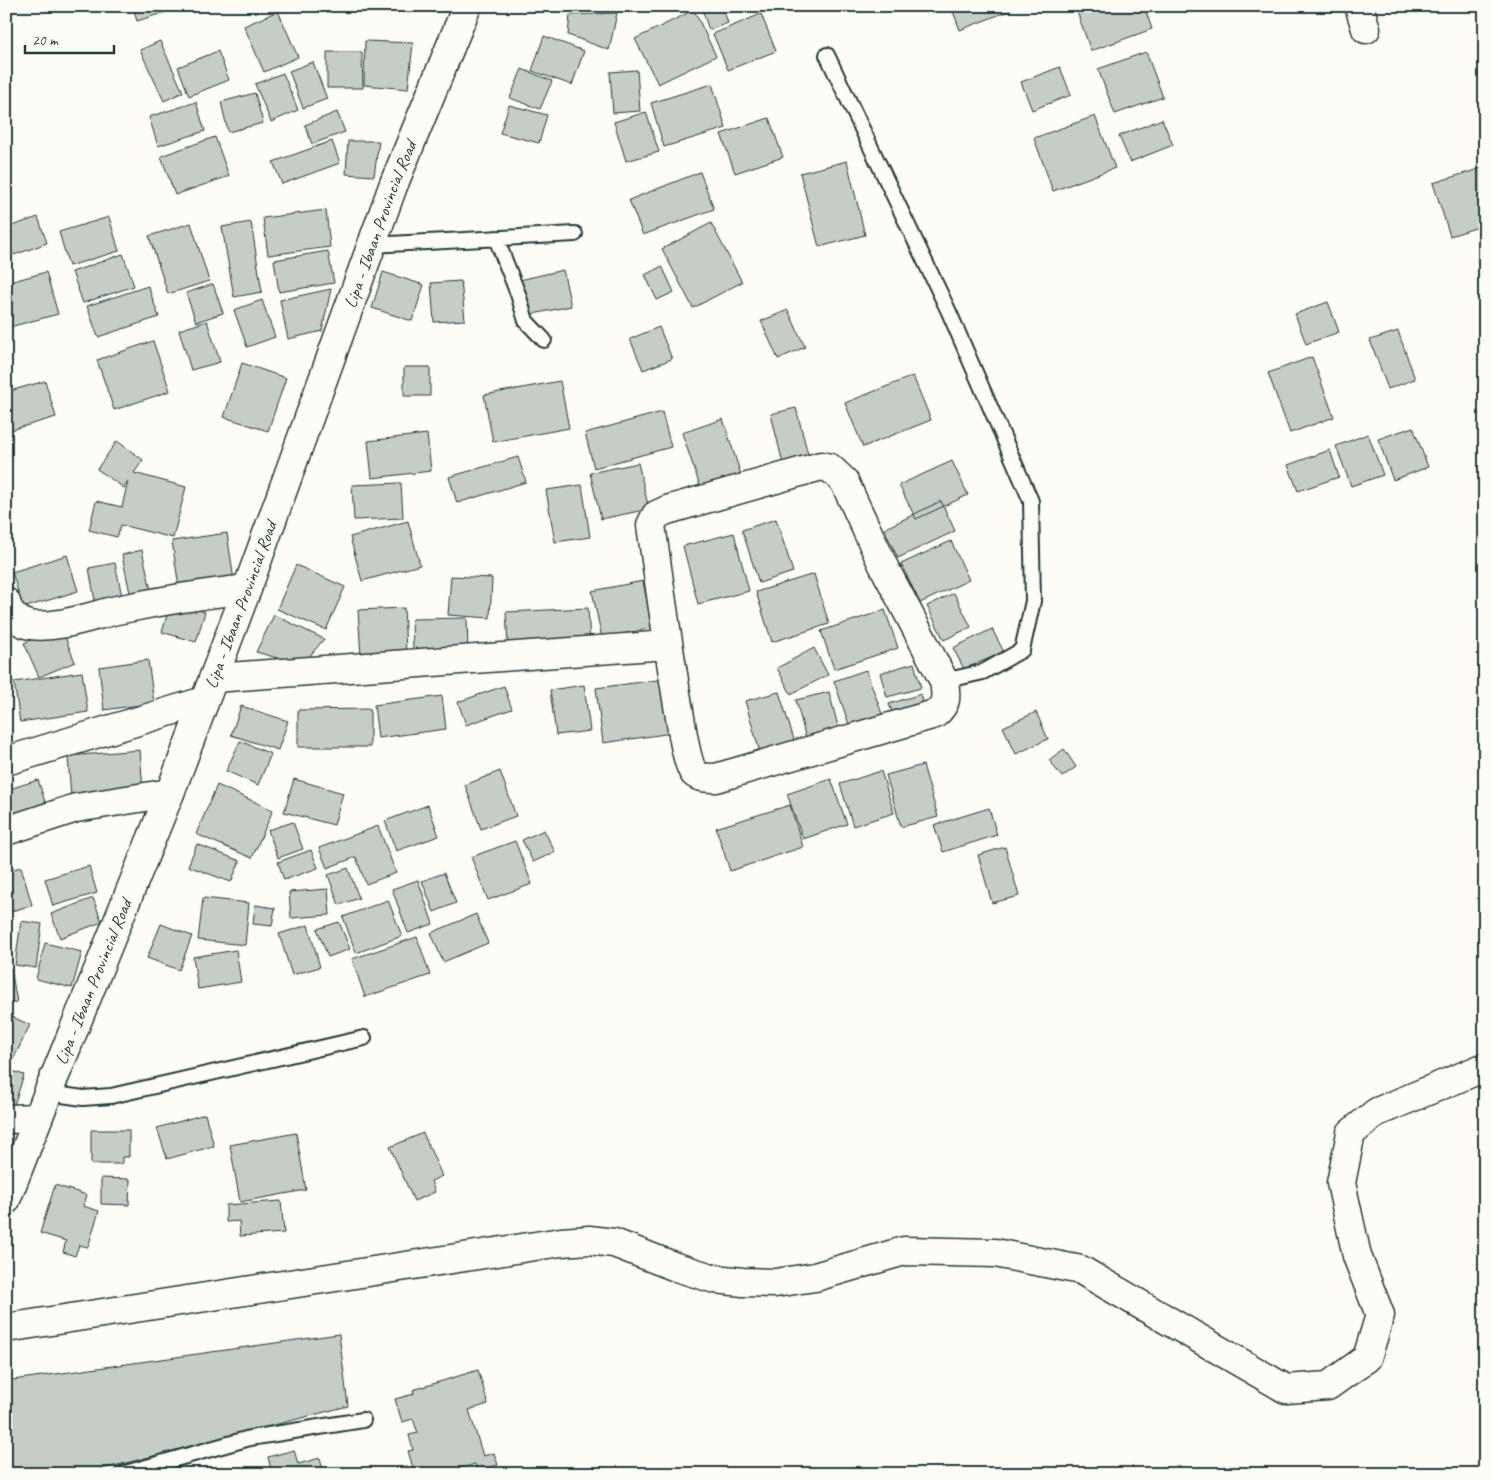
<svg xmlns="http://www.w3.org/2000/svg" width="1491" height="1480" font-family="Caveat,sans-serif">
  <style>
    .building { fill: #c6cdc7; stroke: #1f3d34 }
    .lines { fill: none; stroke-linecap: round; stroke-linejoin: round }
    .lane-casing { stroke: #1f3d34; stroke-width: 18 }
    .street-casing { stroke: #1f3d34; stroke-width: 31 }
    .secondary-casing { stroke: #1f3d34; stroke-width: 31 }
    .lane { stroke: #fdfcf7; stroke-width: 14 }
    .street { stroke: #fdfcf7; stroke-width: 28 }
    .secondary { stroke: #fdfcf7; stroke-width: 28 }
    .labels { text-anchor: middle; dominant-baseline: central; stroke-width: 4; stroke-linejoin: round; paint-order: stroke }
    .street-label { font-size: 18px; fill: #1f3d34; stroke: #fdfcf7 }
  </style>
  <rect width="100%" height="100%" fill="#fdfcf7"/>
  <filter id="ink" filterUnits="userSpaceOnUse"><feTurbulence type="fractalNoise" baseFrequency=".02" numOctaves="2"/><feDisplacementMap in="SourceGraphic" scale="10" xChannelSelector="R" yChannelSelector="G"/><feConvolveMatrix kernelMatrix="1 2 1 2 8 2 1 2 1" color-interpolation-filters="sRGB"/></filter>
  <g filter="url(#ink)">
    <path class="building" d="M133 6H164L166 12 137 21Z
      M701 6H722L728 23 709 30Z
      M951 6H1009L1011 10 960 30Z
      M1075 6H1144L1152 29 1091 51Z
      M694 10 716 56 658 84 635 39Z
      M278 11 298 57 264 72 244 26Z
      M617 13 609 50 568 35 570 15Z
      M761 14 776 51 728 70 713 34Z
      M544 36 584 51 572 85 532 71Z
      M160 41 183 92 164 101 140 50Z
      M365 41 413 43 408 89 364 85Z
      M218 51 229 80 189 96 178 67Z
      M327 52H362L363 88H327Z
      M1146 52 1163 97 1115 114 1098 69Z
      M313 62 327 99 303 108 289 71Z
      M1060 67 1071 95 1032 110 1021 82Z
      M522 69 552 81 540 109 510 98Z
      M637 70 640 111 613 113 610 72Z
      M283 73 298 110 271 122 255 84Z
      M712 84 726 128 664 147 651 103Z
      M255 93 263 123 228 132 221 102Z
      M196 102 205 131 158 146 149 117Z
      M509 105 547 115 539 143 500 133Z
      M337 112 345 132 312 144 305 125Z
      M646 112 659 152 626 161 614 122Z
      M1095 116 1115 168 1053 191 1034 138Z
      M769 118 783 157 735 173 721 134Z
      M1162 119 1173 145 1130 162 1119 136Z
      M215 137 229 176 175 195 161 156Z
      M332 141 340 163 282 184 273 162Z
      M348 141H379L374 176 346 174Z
      M847 161 865 235 819 247 800 173Z
      M1485 167V225L1450 236 1433 183Z
      M700 172 714 209 643 235 629 200Z
      M326 210 330 247 268 255 263 218Z
      M38 217 47 243 14 255 6 232V228Z
      M109 217 119 251 69 266 59 232Z
      M251 222 262 292 234 297 222 227Z
      M191 223 209 281 168 294 149 236Z
      M711 223 742 282 693 308 662 249Z
      M328 251 334 283 279 292 274 260Z
      M123 254 134 286 83 303 72 272Z
      M662 266 674 292 657 300 645 275Z
      M563 270 571 306 519 317 511 282Z
      M46 272 58 314 6 328V283Z
      M383 272 424 285 412 321 372 308Z
      M461 281 465 320 434 322 431 283Z
      M213 284 223 313 196 322 186 293Z
      M148 286 159 317 98 337 87 306Z
      M331 289 322 331 288 339 280 300Z
      M262 300 275 337 247 347 234 310Z
      M1328 302 1339 332 1306 344 1295 314Z
      M788 310 805 347 778 359 761 321Z
      M207 321 220 362 191 370 179 330Z
      M659 327 672 359 643 370 630 339Z
      M1398 331 1415 379 1388 389 1370 340Z
      M153 341 170 391 114 410 97 360Z
      M1312 357 1334 417 1290 433 1268 373Z
      M242 363 286 378 268 431 224 417Z
      M404 367H430V396H404Z
      M913 376 931 420 863 447 845 403Z
      M45 381 56 417 8 431 6 392Z
      M560 381 569 428 493 442 484 395Z
      M796 408 811 466 785 472 771 414Z
      M662 412 671 447 594 468 585 433Z
      M723 419 741 475 701 489 682 433Z
      M1413 427 1428 467 1393 480 1378 439Z
      M427 434 431 471 372 478 368 441Z
      M1368 434 1383 475 1351 486 1336 446Z
      M117 441 143 460 134 473 186 487 173 538 121 525 117 537 89 530 96 501 122 507 128 481 124 488 97 469Z
      M1330 450 1339 477 1298 491 1288 465Z
      M518 457 526 482 457 503 449 477Z
      M952 461 968 495 916 519 899 485Z
      M638 463 649 509 601 519 590 473Z
      M401 483 403 518 354 520 352 485Z
      M582 485 590 537 555 542 546 490Z
      M941 501 955 531 898 558 884 529Z
      M776 519 793 572 759 583 742 530Z
      M408 521 420 565 362 581 350 537Z
      M227 533 235 587 180 594 172 541Z
      M734 533 749 591 698 604 683 546Z
      M951 541 969 580 920 603 901 564Z
      M142 550 151 590 130 593 122 555Z
      M67 555 78 591 23 608 12 572Z
      M115 563 123 601 96 606 89 568Z
      M296 565 345 587 326 630 277 609Z
      M814 574 829 624 772 642 756 592Z
      M451 576 492 578 490 618 448 615Z
      M643 581 652 628 602 638 592 591Z
      M954 593 971 627 944 640 927 606Z
      M171 602 205 612 196 642 162 632Z
      M404 608 406 653 361 656 358 610Z
      M588 608 590 641 508 645 506 612Z
      M885 610 898 648 834 669 821 631Z
      M274 615 324 639 302 665 256 652Z
      M467 618 468 651 413 652 412 619Z
      M61 627 75 662 39 677 24 643Z
      M992 629 1004 652 964 669 953 648Z
      M814 648 828 675 791 694 777 668Z
      M148 660 154 703 104 710 99 667Z
      M914 663 921 688 887 697 880 673Z
      M866 670 885 722 852 733 834 681Z
      M82 672 88 712 20 722 14 682Z
      M665 679 672 733 603 743 596 688Z
      M584 685 590 731 556 735 550 690Z
      M504 686 512 709 466 725 458 702Z
      M779 692 796 746 761 756 745 701Z
      M829 692 840 734 807 743 796 700Z
      M921 694 925 709 894 717 889 704Z
      M442 696 446 729 378 738 374 705Z
      M241 706 288 721 278 750 231 735Z
      M370 709V747H298V710Z
      M1036 712 1048 739 1016 754 1003 727Z
      M240 741 271 754 258 785 226 771Z
      M1064 749 1076 767 1062 777 1049 760Z
      M140 750 143 791 71 797 68 756Z
      M923 765 938 817 901 827 886 775Z
      M500 771 516 816 481 829 465 785Z
      M881 771 894 813 853 826 840 784Z
      M294 779 343 793 334 825 284 812Z
      M831 779 847 824 803 839 787 794Z
      M38 780 47 808 10 819 6 806V790Z
      M217 785 273 810 252 858 196 834Z
      M428 805 439 836 396 851 385 821Z
      M790 805 803 847 730 871 716 828Z
      M989 808 997 835 943 852 934 825Z
      M293 822 303 849 278 858 268 830Z
      M378 826 396 873 366 884 356 857 327 868 319 848Z
      M544 830 555 852 533 862 522 840Z
      M515 841 532 884 488 900 471 857Z
      M197 844 240 861 231 882 188 866Z
      M1005 847 1019 896 992 903 978 855Z
      M311 850 318 868 284 880 278 862Z
      M89 866 97 893 53 906 45 879Z
      M21 867 32 905 6 913V871Z
      M348 868 359 898 339 905 328 875Z
      M444 873 456 903 434 912 422 881Z
      M418 880 433 924 408 933 392 889Z
      M328 889 330 915 291 918 289 892Z
      M93 898 102 922 60 938 51 914Z
      M203 898 249 903 245 945 198 940Z
      M388 900 402 936 356 953 343 917Z
      M255 905 275 908 272 926 253 924Z
      M476 914 488 943 443 962 431 933Z
      M21 921 42 924 36 968 15 965Z
      M339 922 350 949 328 957 317 929Z
      M161 924 192 936 179 970 147 958Z
      M308 925 320 967 292 975 279 934Z
      M417 937 430 975 365 997 352 959Z
      M45 943 82 952 72 988 36 979Z
      M236 950 241 982 198 989 193 957Z
      M11 969 17 1002 6 1004V970Z
      M6 1014 30 1025 9 1068 6 1067Z
      M6 1069 24 1075 12 1111 6 1110Z
      M205 1114 214 1146 167 1159 157 1128Z
      M91 1130H129V1157H122V1164H91Z
      M296 1133 306 1190 240 1202 230 1145Z
      M423 1133 442 1176 431 1181 435 1192 414 1201 390 1147Z
      M101 1178 130 1179 129 1205 101 1204Z
      M55 1185 87 1195 83 1206 99 1211 88 1247 79 1245 75 1256 63 1252 66 1241 40 1233Z
      M281 1201 284 1233 240 1236 239 1221 226 1222V1205Z
      M339 1334 348 1406 83 1474H9L6 1453V1418L9 1417 6 1402V1381Z
      M478 1370 488 1404 469 1410 483 1456 494 1453 498 1465 477 1471 475 1464 458 1469 460 1474H415L408 1451 413 1450 409 1435 418 1433 413 1419 402 1422 395 1399 414 1394 413 1390Z
      M294 1450 298 1464 320 1458 324 1474H258L271 1469 268 1457Z"/>
    <g class="lines">
      <g class="lane-casing">
        <path id="lane" d="M827 55 949 312 1031 501 1033 601 1022 650 983 672 944 681
          M496 238 518 294 526 321 544 340
          M371 245 575 234
          M48 1093 83 1098 111 1096 364 1038
          M122 1474 250 1438 363 1420"/>
      </g>
      <g class="street-casing">
        <path id="street" d="M1359 6 1366 29
          M821 466 830 468 844 481 883 565 944 681C946 697 948 703 935 714L716 778C709 778 699 778 694 773 687 764 682 729 680 717 669 653 660 589 651 525L656 515 667 510Z
          M6 602C8 613 19 623 30 625 57 629 91 616 117 610 160 601 203 594 247 589
          M214 678 667 645
          M6 761 204 701
          M6 831 76 808 170 793
          M6 1119 38 1118
          M6 1328 561 1242 589 1240 614 1243 676 1267 715 1279 743 1282 775 1283 815 1277 904 1251 995 1253 1081 1270 1286 1389 1328 1386 1367 1358 1380 1315 1357 1256 1341 1183 1351 1133 1377 1112 1485 1067"/>
      </g>
      <g class="secondary-casing">
        <g id="secondary">
          <path id="s1" d="M6 1200 48 1093 170 793 247 589 393 186 467 6"/>
        </g>
      </g>
      <use href="#lane" class="lane"/>
      <use href="#street" class="street"/>
      <use href="#secondary" class="secondary"/>
    </g>
  </g>
  <g class="labels">
    <g class="street-label">
      <text stroke="none"><textPath href="#s1" startOffset="1045">Lipa - Ibaan Provincial Road</textPath></text>
      <text stroke="none"><textPath href="#s1" startOffset="640">Lipa - Ibaan Provincial Road</textPath></text>
      <text stroke="none"><textPath href="#s1" startOffset="235">Lipa - Ibaan Provincial Road</textPath></text>
    </g>
  </g>
  <rect width="1491" height="1480" fill="none" stroke="#fdfcf7" stroke-width="25"/>
  <rect x="12" y="12" width="1466" height="1455" fill="none" stroke="#1f3d34" stroke-width="2" filter="url(#ink)"/>
  <path d="M25 45v8h89v-8" fill="none" stroke="#1f3d34" stroke-width="2.5"/>
  <text x="32" y="45" font-size="15" fill="#1f3d34" stroke="#fdfcf7" stroke-width="4" paint-order="stroke">20 m</text>
</svg>
